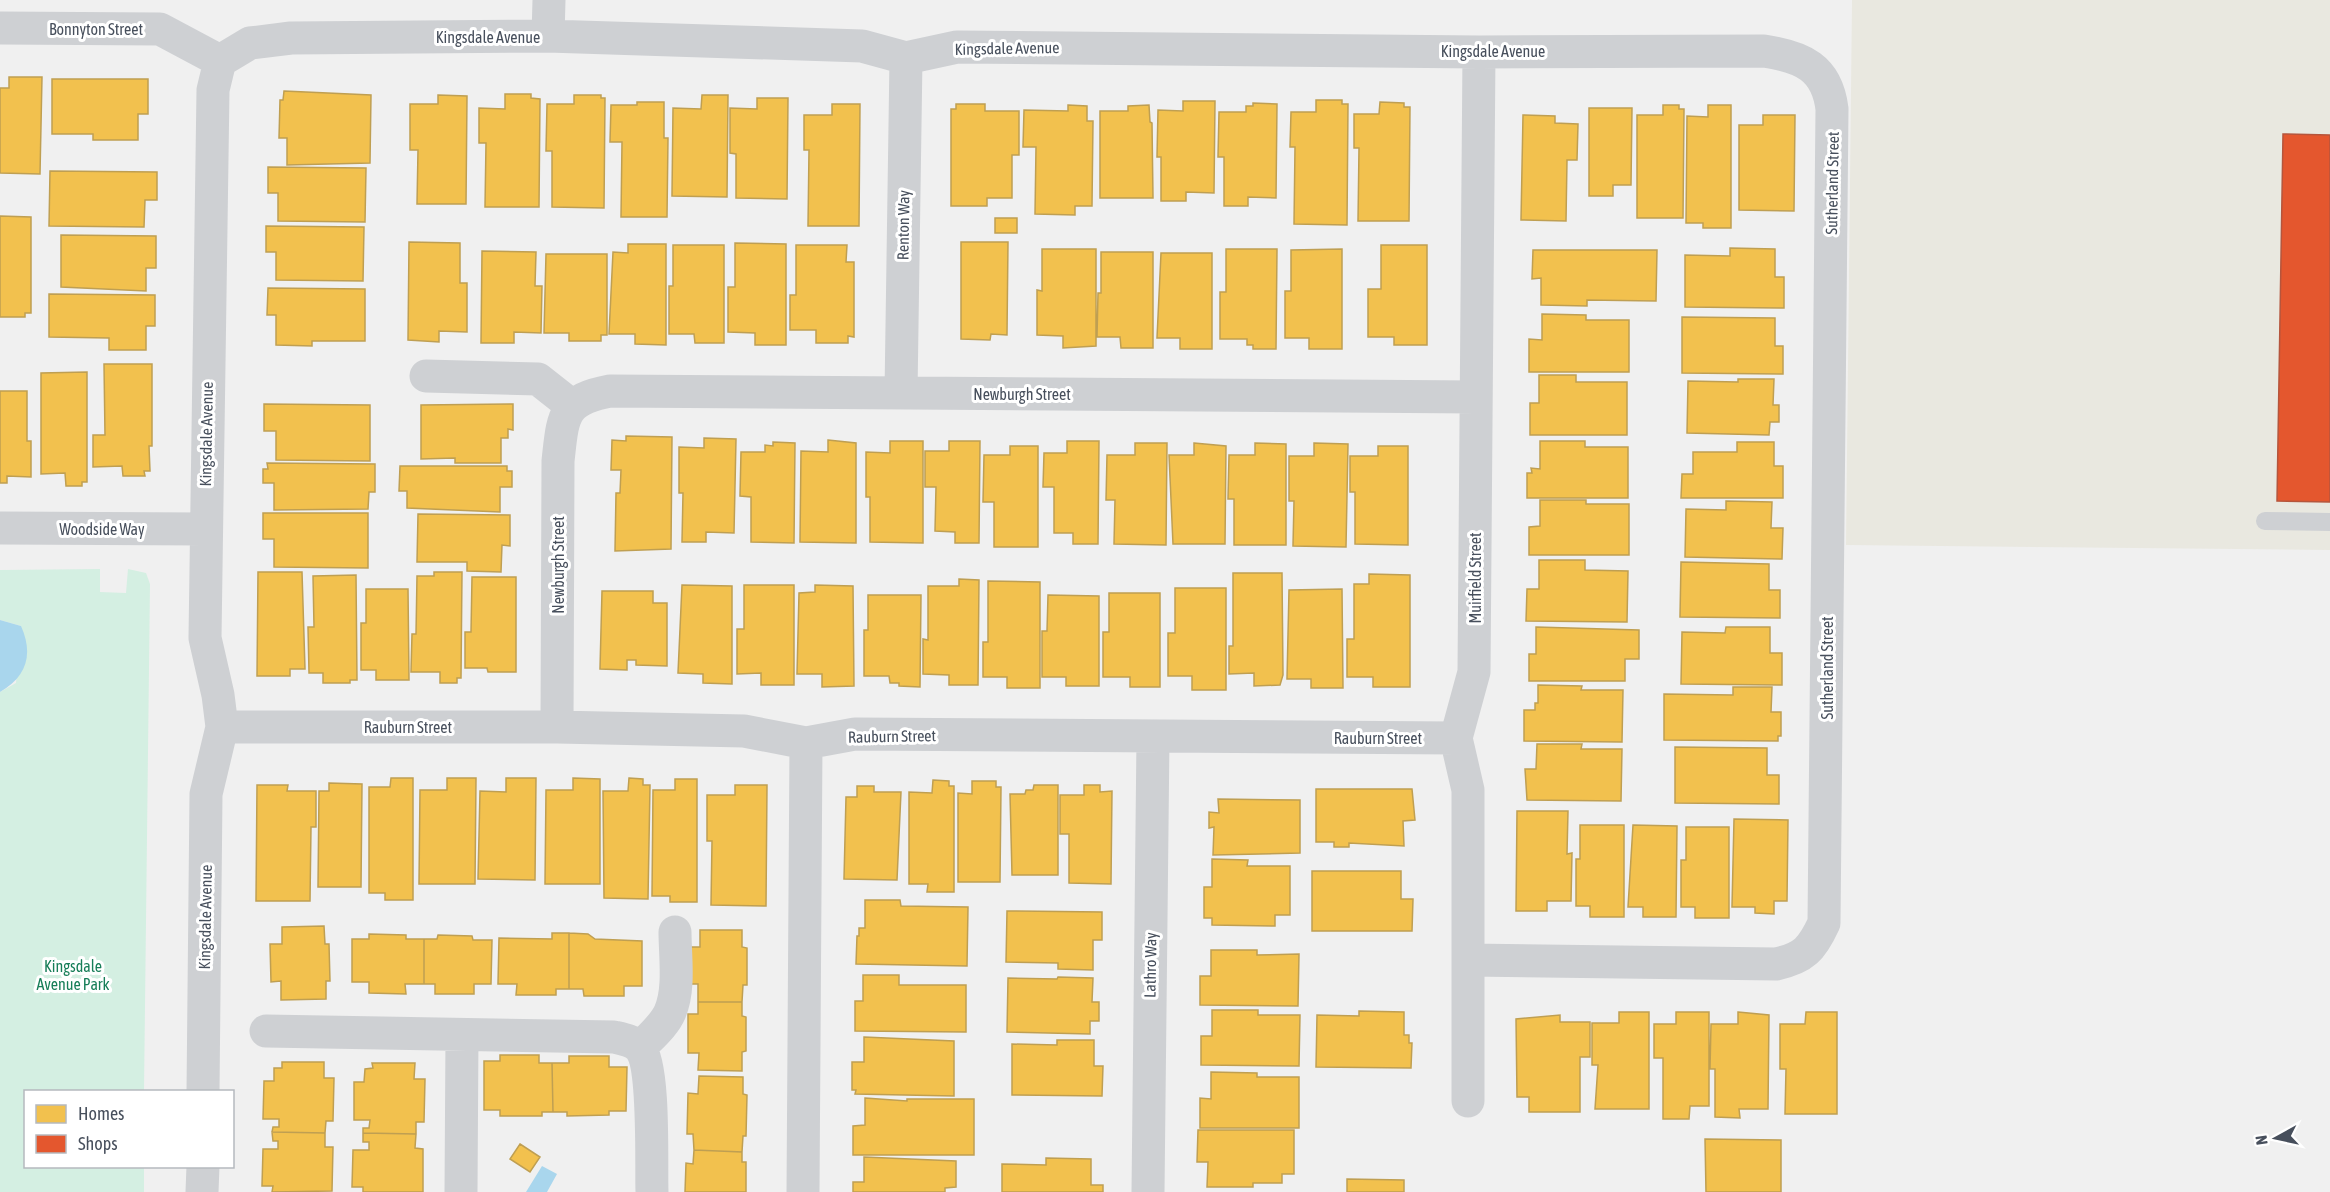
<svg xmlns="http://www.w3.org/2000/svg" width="2330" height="1192" font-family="'Asap Condensed',sans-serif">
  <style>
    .commercial { fill: #e9e8e0 }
    .green { fill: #d4efe2 }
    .water { fill: #a9d6ed }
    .homes { fill: #f2c14e; stroke: #bf9f52; stroke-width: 1.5 }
    .shops { fill: #e4572e; stroke: #b5553c; stroke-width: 1.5 }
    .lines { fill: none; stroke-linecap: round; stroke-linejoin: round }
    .lane { stroke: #ced0d3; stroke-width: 18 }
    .street { stroke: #ced0d3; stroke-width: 33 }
    .labels { text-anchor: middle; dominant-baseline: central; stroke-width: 6; stroke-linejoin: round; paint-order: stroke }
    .street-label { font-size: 16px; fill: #474f5c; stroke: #fff }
    .park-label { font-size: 16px; fill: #177e58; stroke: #fff }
  </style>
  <rect width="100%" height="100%" fill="#f0f0f0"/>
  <path class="commercial" d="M1852 0H2330V550L1846 545Z"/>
  <path class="green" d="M100 569V592L126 593 128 569 146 573 150 584 144 1091 26 1092V1166L144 1167V1192H0V692L16 683 21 626 0 620V570Z"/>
  <path class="water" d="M0 620 21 626C34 655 26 677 0 692Z
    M542 1166 557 1174 547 1192H526Z"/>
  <path class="homes" d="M9 77H42L40 174 0 173V88H9Z
    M52 79H148V114H138V140H93V134H52Z
    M284 91 371 95 370 163 287 165V138H279L280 100H283Z
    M505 94H531V98L540 99 539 207H485L486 143H479V108L505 109Z
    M438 95 467 96 466 204H417L418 150H410V104H438Z
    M574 95H601V98H605L604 208 552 207V151H546L547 104H574Z
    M702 95H728L727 197 672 196 673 108 701 109Z
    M757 98H788L787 199 736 198V154L730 153V108L757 109Z
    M1316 100H1342V104H1348L1347 225 1294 224 1295 147H1290L1291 112H1316Z
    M1183 101H1215L1214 193 1186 192V201H1161V157H1157L1158 110 1183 111Z
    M637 102H664V138H668L667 217H621L622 142H610L611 105H637Z
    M1380 102 1404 103V107H1410L1409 221H1358L1359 148H1354V114H1379Z
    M1253 103 1277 104 1276 198 1248 197V206H1224V157H1218L1219 112H1246V106H1253Z
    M832 104H860L859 226H808L809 150H804V115H832Z
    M956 104H985V111H1019V155H1012V198H987V206H951V109H956Z
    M1068 105 1087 106V121H1093L1092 206H1075V215L1035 214 1036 147H1023L1024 110 1068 111Z
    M1149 105 1150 122 1152 123 1153 198H1100V111H1128V106Z
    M1663 105H1679V109H1684L1683 218H1637V115H1663Z
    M1708 105H1731V228H1703V223H1686L1687 116 1708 117Z
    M1589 108H1632L1631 185H1613V196H1589Z
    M1523 115 1555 116V123L1578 124 1577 160H1567L1566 221 1521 220Z
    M1763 115H1795L1794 211 1739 210V125H1763Z
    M268 167 366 168 365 222 278 221V193H268Z
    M50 171 157 172V200H145L144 227 49 226Z
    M0 216 31 217V313H25V317H0Z
    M995 218H1017V233H995Z
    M266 226 364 227 363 281 276 280V252H266Z
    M61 235 156 236V268H146V291L61 287Z
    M409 242 460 243V283H467V332L439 331V342L408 340Z
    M961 242H1008L1007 335 991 334 990 340 961 339Z
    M735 243 786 244V345H755V333L728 332V287H735Z
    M628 244H666V345L635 344V334H609L613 252 628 253Z
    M673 245H724V343H695L694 334H669V286H673Z
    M796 245H847L846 262H854V337L848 336V343H816V330H790V295H796Z
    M1381 245H1427V345H1394V337H1368V289H1381Z
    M1730 248 1775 249V277H1784V308L1685 307V255L1730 256Z
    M1042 249H1096V346L1063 348V336L1037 335V290L1042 291Z
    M1226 249H1277L1276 349H1253V345H1247V339H1220V292H1226Z
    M1342 249V349H1309V338H1285V291H1291V250Z
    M1533 250H1657L1656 301 1587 300V306L1541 305V278L1532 279Z
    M482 251 536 252 535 286H542L541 333 514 332V343H481Z
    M1101 252H1153V348H1121L1120 337H1097L1098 293H1101Z
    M1161 253H1212V349H1180V338H1157Z
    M546 254H607V335H601V341H569V333H544Z
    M268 288 365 289V341H312V346L276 345V315H267Z
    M49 294 155 295V326H146V350H109V338L49 337Z
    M1542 314 1586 315V320H1629V372H1529V339L1542 340Z
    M1682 317 1775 318V346H1783V374L1682 373Z
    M104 364H152V446H149L150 471H144L145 476H123L122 466 93 467V435H105Z
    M87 372V482H82V486H66L65 473 41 474V373Z
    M1539 375H1576V382H1627V435H1530V403H1539Z
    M1738 379H1774L1773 405H1779V422H1770L1769 435 1687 433 1688 381 1738 382Z
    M0 391H27V441H31V477L7 476V483H0Z
    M264 404 370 405V461L276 460V431H264Z
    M513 404V430L508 429V438H501V463H455V458L421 459V405Z
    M626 436 672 437 671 549 615 551 616 493H620L621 470H611L612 440 626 441Z
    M704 438 736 439 734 533 706 532V542H682L683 493H679V447L704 448Z
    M828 440 856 443V543L800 542 801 451 828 452Z
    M890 441H923V543L870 542V497H866V452L890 453Z
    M949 441H980L979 543H955V532L935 531 936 487H925V451H949Z
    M1067 441H1099L1098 544H1073V533H1054V487H1043L1044 453H1067Z
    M1540 441H1585V447H1628V498H1527V473H1532L1531 468 1540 469Z
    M773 442 795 443 794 543 751 542V497L740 496 741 452H765V445L773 446Z
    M1737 442H1774V466H1783V498H1681L1682 474H1693V452H1737Z
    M1135 443H1167L1166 545 1114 544 1115 500H1106L1107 455H1135Z
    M1194 443 1226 446 1225 544H1173L1169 455H1194Z
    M1255 443 1286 444V545H1234V499H1228L1229 455H1255Z
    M1314 443 1348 444 1346 547 1293 546 1294 501H1289V456H1314Z
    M1010 446H1038V547H994V502H983L984 455H1010Z
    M1378 446H1408V545L1355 544V492H1350V456H1378Z
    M267 463 375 464V492H369L368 509 274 510V483H263V469H268Z
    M400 466H507V471H512V487H500V512L407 508V491H399Z
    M1540 500H1586V504H1629V555H1529V527L1540 526Z
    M1726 501 1772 502 1771 528H1783L1782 559 1685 557 1686 509 1726 510Z
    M263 513H368V568L274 567V539H263Z
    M418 514 510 515V546L502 545 501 572 467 571V562H417Z
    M1539 560H1585V570L1628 571 1627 622 1526 621 1527 589H1539Z
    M1681 562 1769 564V590H1780V618L1680 617Z
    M258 572H302L305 669H290V676H257Z
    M434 572H462L461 678H457V683H440V672H411L412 634H416L417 576H434Z
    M1233 573H1282L1283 675 1280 685 1254 686V673L1229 674V646H1233Z
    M1369 574 1410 575V687H1373V677H1347V639H1354V584H1369Z
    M356 575 357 680H350V683H323V673H309L308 627H314L313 576Z
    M472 577H516V672H488L487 668H465V632H471Z
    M959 579 979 580 978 685H949V675L923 674V639L928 640V586H959Z
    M988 581 1040 582V688H1007V677H983V642H988Z
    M682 585 732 586V684L703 683V674L678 673Z
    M744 585H794V685H761V673L737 674V629H744Z
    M815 585 853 586 854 686 822 687V674H797L799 593 815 592Z
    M1175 588H1226V690H1192V676H1168V633H1175Z
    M366 589H408L409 680H376V670H361V623H366Z
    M1342 589 1343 688H1311V679H1287L1289 590Z
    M602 591H653V603H667V666L636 665V660H627V670L600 669Z
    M1109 593H1160V687H1130V677H1103V632H1109Z
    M868 595H921L920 687 899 686V683H890L889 676H864V630H868Z
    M1048 595 1099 596V686H1066V677H1042V631H1047Z
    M1536 627 1639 630V659H1625V681H1529V654H1536Z
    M1726 627H1770V653H1782V685L1681 684 1682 632 1725 633Z
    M1538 685 1582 686 1581 690H1623L1622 742 1524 741V710H1535V703H1538Z
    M1733 687H1772L1771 712H1781V736H1778V741L1664 740V694L1733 695Z
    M1537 744H1582L1581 749H1622L1621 801 1527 800 1525 769H1536Z
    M1675 747 1767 748V775H1779V804L1675 803Z
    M391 778H413V900H385V893H369V787H390Z
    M447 778H476L475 884H419L420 790H447Z
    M506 778H536L535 880 478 879 480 791 506 792Z
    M573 778 600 779V884H545L546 790H573Z
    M629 778 643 779V785H650L648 899 604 898 603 791H628Z
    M675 779H697V902H670V896H652L653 790H675Z
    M933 780 949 781V786H954V892H927L928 884H909V792L932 793Z
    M972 781H996V787H1001L1000 882H958V793L972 794Z
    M329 783 362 784 361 887H318L319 791H329Z
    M257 785H288L287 791H316V827H311L310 901H256Z
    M735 785H767L766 906 711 905 712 841H707V795H735Z
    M1034 785H1058V875H1012L1010 794H1025L1026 790H1033Z
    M1084 785H1100V792L1112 791 1111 884 1069 883V834H1060V795H1084Z
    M857 786H874V792H901L897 880 844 879 846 797H857Z
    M1316 789H1412L1415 820 1403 821 1404 846 1349 843V847H1334V842H1316Z
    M1218 799 1300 800V853L1213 855 1214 827 1209 828V812L1219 813Z
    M1517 811H1568L1567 854 1572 853 1571 901H1547V911H1516Z
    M1734 819 1788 820 1787 901H1774V914L1755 913V907H1732Z
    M1580 825H1624V917H1590V906H1576V859H1580Z
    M1633 825 1677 826 1676 917H1643V907H1628Z
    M1686 827H1729V918H1695V907H1681V860H1686Z
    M1212 859 1248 860 1247 866H1290V915H1275V926L1212 925V918H1204V887H1212Z
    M1312 871H1401V899H1413L1412 931H1312Z
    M865 900H900L901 906 968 907 967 966 856 964 857 936H859V928H865Z
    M1007 911 1102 912V940H1093V970L1058 969V963L1006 962Z
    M324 926 325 944H329L330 981H326V999L281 1000V981L271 982 270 944H282V927Z
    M700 930H742V947L747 948V985H743L742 1002H698V984H688V947H700Z
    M552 933H569V989H556V995H516L517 984H498L499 938 552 939Z
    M569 933 588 934 595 939 642 941V986H624V996H584L583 989H569Z
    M369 934 406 935V939H424V984H405L406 994 369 993V982H352V939H369Z
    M438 935 472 936 473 940H492L491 984H474V994H435V984H424V939H437Z
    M1211 950H1257V955L1299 954 1298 1006 1200 1005V976H1211Z
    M863 975H899V985H966V1032L855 1031V1001H863Z
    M1058 977 1093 978 1092 1002H1099V1021H1090V1034L1007 1032 1008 978 1057 979Z
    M698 1002H742V1016L746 1017V1051L742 1052V1071L698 1070 699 1053H688V1014H698Z
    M1212 1010H1258V1015H1300L1299 1066 1201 1065V1036H1212Z
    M1359 1011 1404 1012V1035H1409V1043H1412L1411 1068 1316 1067 1317 1015 1359 1016Z
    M1619 1012H1649V1109H1595L1598 1065H1592V1023H1619Z
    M1676 1012H1709V1106H1690L1689 1119H1663V1058H1654V1024H1676Z
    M1738 1012 1769 1015 1768 1109H1739L1740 1118 1715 1117V1069H1710L1711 1024H1738Z
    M1806 1012H1837V1114H1785L1786 1069H1780V1024H1805Z
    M1560 1015V1022H1590V1057H1580V1112H1529V1097H1517L1516 1019Z
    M864 1037 954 1041V1096L855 1094 856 1090H852V1062H864Z
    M1057 1040H1094V1066H1103L1102 1096 1012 1095V1044L1057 1045Z
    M500 1055H539V1063H552L553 1112H542V1116H500V1110H484V1061H500Z
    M569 1056H609V1067H627L626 1111H609V1115L567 1116V1112H553L552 1063H569Z
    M282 1062H324V1078H334L333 1121H326L325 1133 272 1132 273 1127H279V1119H263L264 1081H274V1068H282Z
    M372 1063H415L414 1079H425L424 1122H416V1134L363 1133V1128H369L370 1120H354V1082H364L365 1069 373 1068Z
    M1211 1072 1257 1073V1077H1299V1128H1200V1098L1211 1099Z
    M699 1076 743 1077V1094L747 1095 746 1136H743L742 1152 694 1150 693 1134H687L688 1093 698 1094Z
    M865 1098 907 1101V1099H974V1155H853V1126L865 1125Z
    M1198 1130H1294V1174H1282V1183H1253V1187H1207L1208 1162H1197Z
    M272 1132 325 1133V1147H333L332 1191 272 1192 273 1186H262L263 1149H278V1141H273Z
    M363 1133 416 1134 415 1148 423 1149V1192H363V1187H352L353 1150H369V1142H363Z
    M1705 1139 1781 1140V1192H1706Z
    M520 1144 540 1157 530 1172 510 1159Z
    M694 1150 742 1152V1162H746V1192H685L686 1163 693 1164Z
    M864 1157 956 1161V1187L945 1188V1192H853V1182H864Z
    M1046 1158 1091 1159V1185H1103V1192H1002V1164L1046 1165Z
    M1347 1179 1404 1180V1192H1347Z"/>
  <path class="shops" d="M2283 134 2330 135V502L2277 501Z"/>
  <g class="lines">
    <path class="lane" d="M2265 521 2330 522"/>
    <path class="street" d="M0 28 160 29 220 61
      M548 36 549 0
      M426 376 538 379 571 405
      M901 393 906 58
      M0 528 205 529
      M222 727H557L744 731 806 743 855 734 1456 738
      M557 727 558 461C563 416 562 400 610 391L1476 397
      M266 1031 614 1037C623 1039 634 1041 640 1048 655 1067 651 1164 652 1192
      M640 1048C650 1037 664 1026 670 1012 680 989 675 956 675 932
      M203 1092 206 794 222 727 218 695 205 638 213 90 220 61 250 43 291 38 548 36 862 46 906 58 957 47 1479 52 1764 51C1802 57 1827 67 1832 109L1824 923C1812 949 1804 958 1776 964L1469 960
      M1468 1101V790L1456 738 1474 672 1479 52
      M202 1192 203 1166
      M461 1192 462 1035
      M803 1192 806 743
      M1148 1192 1153 737"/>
  </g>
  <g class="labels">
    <g class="street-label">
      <text x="96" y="29">Bonnyton Street</text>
      <text x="488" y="37">Kingsdale Avenue</text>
      <text transform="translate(1007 48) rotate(-1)">Kingsdale Avenue</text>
      <text x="1493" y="51">Kingsdale Avenue</text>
      <text transform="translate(1832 183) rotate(-89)">Sutherland Street</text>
      <text transform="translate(903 225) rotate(-89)">Renton Way</text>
      <text x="1022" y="394">Newburgh Street</text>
      <text transform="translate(206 434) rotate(-89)">Kingsdale Avenue</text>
      <text x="102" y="529">Woodside Way</text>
      <text transform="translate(558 565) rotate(-90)">Newburgh Street</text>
      <text transform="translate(1475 578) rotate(-90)">Muirfield Street</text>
      <text transform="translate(1827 668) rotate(-90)">Sutherland Street</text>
      <text x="408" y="727">Rauburn Street</text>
      <text transform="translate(892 736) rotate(-1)">Rauburn Street</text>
      <text x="1378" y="738">Rauburn Street</text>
      <text transform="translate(205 917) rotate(-89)">Kingsdale Avenue</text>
      <text transform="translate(1150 965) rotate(-89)">Lathro Way</text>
    </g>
    <g class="park-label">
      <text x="73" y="966">Kingsdale<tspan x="73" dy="18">Avenue Park</tspan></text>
    </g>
  </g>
  <rect x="24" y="1090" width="210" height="78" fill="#ffffff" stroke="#b5b9be" stroke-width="1.5"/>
  <rect x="36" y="1105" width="30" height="18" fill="#f2c14e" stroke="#b5b9be" stroke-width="1.5"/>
  <text x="78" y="1120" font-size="18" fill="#474f5c">Homes</text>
  <rect x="36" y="1135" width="30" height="18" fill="#e4572e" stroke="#b5b9be" stroke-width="1.5"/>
  <text x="78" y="1150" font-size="18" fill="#474f5c">Shops</text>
  <g transform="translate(2276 1138) rotate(262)" stroke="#ffffff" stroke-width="4.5" paint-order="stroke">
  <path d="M0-4.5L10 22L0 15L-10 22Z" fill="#474f5c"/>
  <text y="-9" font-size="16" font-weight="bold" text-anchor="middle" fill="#474f5c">N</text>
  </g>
</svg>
